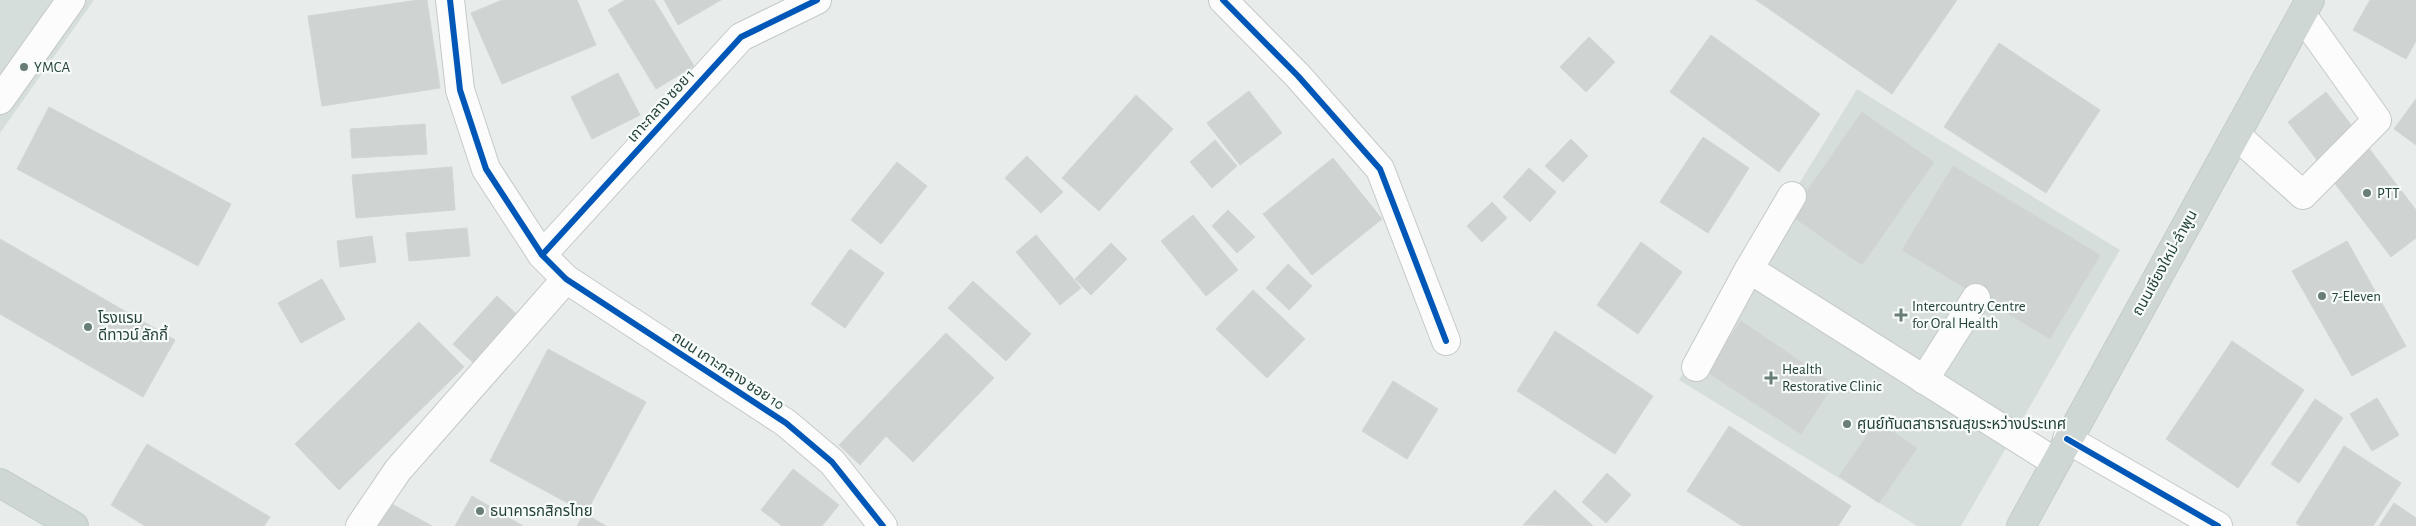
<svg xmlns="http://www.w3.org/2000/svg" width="2416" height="526" font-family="'Alegreya Sans','Noto Sans Thai',sans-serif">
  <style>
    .built { fill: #d6dedb }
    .building { fill: #cfd4d2; stroke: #d1d6d4 }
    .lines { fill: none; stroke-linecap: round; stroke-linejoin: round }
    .minor-casing { stroke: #c5cac8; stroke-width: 30 }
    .major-casing { stroke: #c3ccc9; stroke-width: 30 }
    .minor { stroke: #fcfcfc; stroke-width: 28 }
    .major { stroke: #cfd7d5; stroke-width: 28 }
    .cycleway-casing { stroke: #f7fbf9; stroke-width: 9 }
    .cycleway { stroke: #0057b8; stroke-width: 6 }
    .poi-dot { fill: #697e78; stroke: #f7fbf9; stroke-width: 2 }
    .labels { text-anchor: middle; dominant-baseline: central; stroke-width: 4.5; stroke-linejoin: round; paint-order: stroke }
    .poi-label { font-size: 15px; fill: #24423a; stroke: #f7fbf9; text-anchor: start }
    .street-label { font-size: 15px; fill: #24423a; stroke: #f7fbf9 }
  </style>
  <rect width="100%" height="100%" fill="#e8edeb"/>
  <path class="built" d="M0 0H94L0 133Z
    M1857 89 2120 250 1961 526H1917L1679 380Z"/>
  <path class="building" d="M418 0H427L440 88 322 106 308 16Z
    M502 0H577L596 45 502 84 471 13Z
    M625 0H654L694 66 656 89 608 10Z
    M664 0H721L678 25Z
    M1756 0H1957L1892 94Z
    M2370 0H2416V41L2406 59 2353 30Z
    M1711 35 1820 114 1779 172 1670 92Z
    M1589 37 1615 62 1586 92 1560 67Z
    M1999 43 2100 110 2046 193 1944 127Z
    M618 73 640 115 592 139 571 97Z
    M1249 91 1282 133 1240 165 1207 123Z
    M2326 92 2416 210V238L2391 257 2288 122Z
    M1136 95 1173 129 1099 211 1062 178Z
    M2416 99V145L2394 129Z
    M49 107 231 204 198 266 17 169Z
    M1862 112 1934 162 1862 265 1790 215Z
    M425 124 427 154 352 158 350 129Z
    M1703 137 1749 168 1708 233 1660 202Z
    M1571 139 1588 156 1563 182 1545 166Z
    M1215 140 1237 166 1212 188 1190 162Z
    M1027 156 1063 192 1041 213 1005 178Z
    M1333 158 1382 219 1312 275 1263 214Z
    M897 162 927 186 881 244 851 220Z
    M1953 166 2100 255 2050 339 1902 250Z
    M452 167 455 210 356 218 352 175Z
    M1529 168 1556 192 1530 222 1503 197Z
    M1492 202 1507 218 1482 242 1467 226Z
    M1228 210 1255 237 1237 253 1212 226Z
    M1193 215 1238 270 1206 296 1161 241Z
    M467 228 470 256 409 261 406 233Z
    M1036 235 1081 288 1060 305 1016 252Z
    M372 236 376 262 340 267 337 241Z
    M0 239 175 340 143 397 0 314Z
    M2347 241 2406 346 2352 376 2292 271Z
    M1641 242 1682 272 1638 334 1597 305Z
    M1111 243 1127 259 1091 295 1075 279Z
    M850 249 884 273 845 328 811 304Z
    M1288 264 1312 286 1289 310 1266 288Z
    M322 279 345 319 301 343 278 303Z
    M973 281 1031 334 1006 361 948 308Z
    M1253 290 1305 339 1267 378 1216 329Z
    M497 296 523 320 479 368 453 344Z
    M1741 321 1834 384 1801 434 1707 372Z
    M419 322 464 367 339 490 295 444Z
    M1555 331 1653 396 1615 454 1517 391Z
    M946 333 994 378 913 462 886 436 860 465 839 445Z
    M2232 341 2304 390 2238 488 2166 439Z
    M548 349 646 402 586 513 490 461Z
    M1393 381 1438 409 1407 459 1362 431Z
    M2377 398 2399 435 2372 451 2350 414Z
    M2315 399 2343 418 2299 483 2271 464Z
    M1877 421 1917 448 1879 503 1839 476Z
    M1729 426 1851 506 1838 526H1742L1687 491Z
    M147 444 270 517 264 526H145L111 505Z
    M2344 446 2401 483 2373 526H2300L2296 523Z
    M793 469 839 505 822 526H782L761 510Z
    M1607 473 1631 495 1606 523 1582 502Z
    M1555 490 1593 526 1523 525Z
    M472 496 523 526H455Z
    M390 503 432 526H377Z
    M2394 503 2416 518V526H2379Z
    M584 513 606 526H577Z"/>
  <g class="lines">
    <g class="minor-casing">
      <path id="minor" d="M450 0 460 90 486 169 542 255 566 279 786 423 832 462 883 526
        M1223 0 1298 76 1380 169 1446 341
        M0 100 71 0
        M2236 135 2303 195 2377 120 2302 15
        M1792 196 1749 269 2055 462
        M542 255 741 37 817 0
        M1696 367 1749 269
        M1924 380 1976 298
        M2067 439 2218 526
        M360 526 398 470 566 279"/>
    </g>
    <g class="major-casing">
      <path id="major" d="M0 483 74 526
        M2021 526 2310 0"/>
    </g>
    <use href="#minor" class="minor"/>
    <use href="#major" class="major"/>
    <g class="cycleway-casing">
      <path id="cycleway" d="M450 0 460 90 486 169 542 255 566 279 786 423 832 462 883 526
        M1223 0 1298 76 1380 169 1446 341
        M542 255 741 37 817 0
        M2067 439 2218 526"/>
    </g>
    <use href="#cycleway" class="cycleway"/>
  </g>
  <g class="poi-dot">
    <circle cx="24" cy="67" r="5"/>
    <circle cx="2367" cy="193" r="5"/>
    <circle cx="2322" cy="296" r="5"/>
    <path d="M1898.5 307.5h5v5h5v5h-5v5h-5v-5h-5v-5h5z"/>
    <circle cx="88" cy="327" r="5"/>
    <path d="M1768.5 370.5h5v5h5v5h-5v5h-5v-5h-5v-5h5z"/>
    <circle cx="1847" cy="424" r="5"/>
    <circle cx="480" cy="511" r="5"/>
  </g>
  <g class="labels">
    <g class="poi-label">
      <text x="34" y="67">YMCA</text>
      <text x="2377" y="193">PTT</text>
      <text x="2332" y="296">7-Eleven</text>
      <text x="1912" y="306">Intercountry Centre<tspan x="1912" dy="17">for Oral Health</tspan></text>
      <text x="98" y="318">โรงแรม<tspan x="98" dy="17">ดีทาวน์ ลักกี้</tspan></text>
      <text x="1782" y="369">Health<tspan x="1782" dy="17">Restorative Clinic</tspan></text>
      <text x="1857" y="424">ศูนย์ทันตสาธารณสุขระหว่างประเทศ</text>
      <text x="490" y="511">ธนาคารกสิกรไทย</text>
    </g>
    <g class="street-label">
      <text transform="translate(661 106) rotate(-48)">เกาะกลาง ซอย 1</text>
      <text transform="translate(2165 263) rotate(-61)">ถนนเชียงใหม่-ลำพูน</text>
      <text transform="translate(728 371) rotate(33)">ถนน เกาะกลาง ซอย 10</text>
    </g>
  </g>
</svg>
